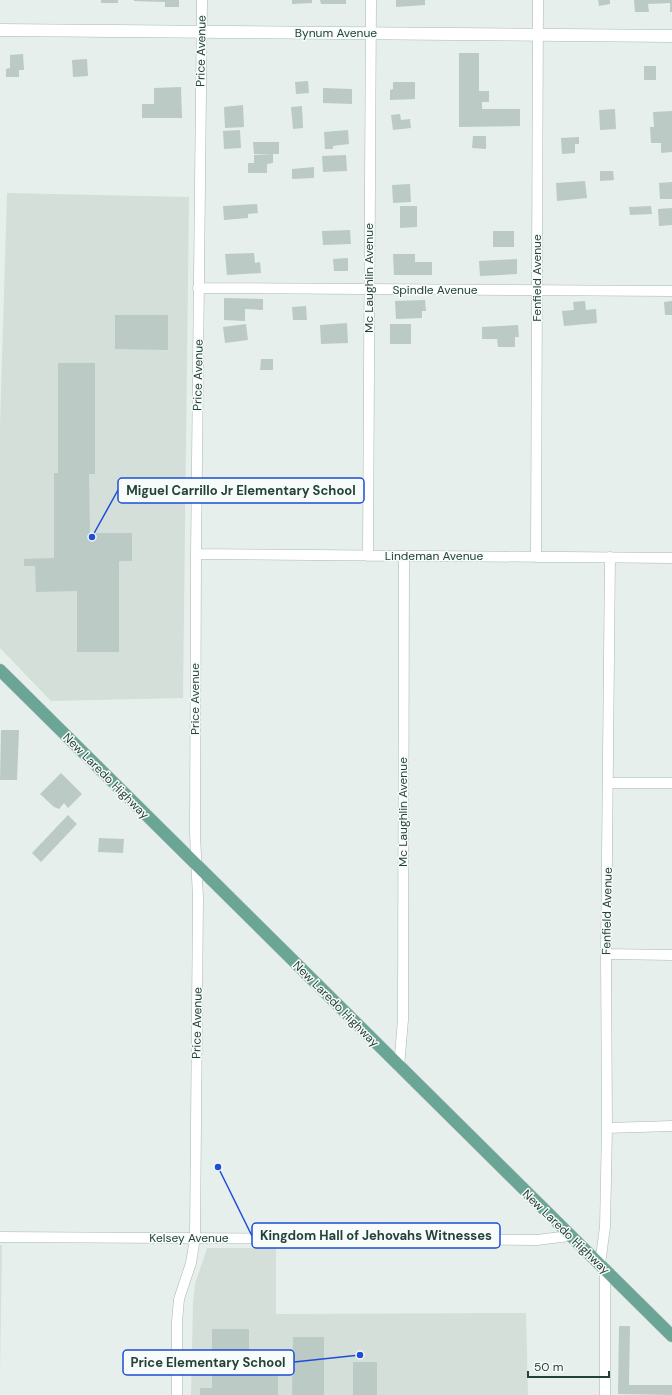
<svg xmlns="http://www.w3.org/2000/svg" width="672" height="1395" font-family="'DM Sans',sans-serif">
  <style>
    .built { fill: #d4dfda }
    .building { fill: #bbcac4 }
    .lines { fill: none; stroke-linecap: round; stroke-linejoin: round }
    .minor-casing { stroke: #a8b8b2; stroke-width: 11 }
    .secondary-casing { stroke: #a4bbb3; stroke-width: 13 }
    .primary-casing { stroke: #c2cac8; stroke-width: 13 }
    .minor { stroke: #fff; stroke-width: 10 }
    .secondary { stroke: #fff; stroke-width: 12 }
    .primary { stroke: #6aa596; stroke-width: 12 }
    .labels { text-anchor: middle; dominant-baseline: central; stroke-width: 3; stroke-linejoin: round; paint-order: stroke }
    .street-label { font-size: 12px; fill: #24423a; stroke: #f7fbf9 }
    .leader { fill: none; stroke: #1d4ed8; stroke-width: 1.5 }
    .callout-dot { fill: #1d4ed8; stroke: #f7fbf9; stroke-width: 1.5 }
    .callout { fill: #f7fbf9; stroke: #1d4ed8; stroke-width: 1.5 }
    .callout-label { font-size: 13px; text-anchor: middle; font-weight: bold; fill: #24423a }
  </style>
  <rect width="100%" height="100%" fill="#e6efeb"/>
  <path class="built" d="M7 193 189 197 183 698 51 701 0 648V426Z
    M0 1245H2L0 1374Z
    M207 1248H276V1314L526 1313 528 1395H191L193 1303 195 1284Z"/>
  <path class="building" d="M101 0H118V3H101Z
    M134 0H179V7H165V2L134 1Z
    M292 0H312V3L292 4Z
    M320 0H346V4H321Z
    M396 0H425V5L396 7Z
    M598 0H610V4L599 6Z
    M634 0H672V12H670V3L648 4 649 12H635Z
    M459 53H479V91H489V102H482V109H520V126L459 127Z
    M23 54 24 70H19V77H6V69L10 68V55Z
    M87 59 88 76 73 77 72 60Z
    M644 66H656V80H644Z
    M308 81 309 93 296 94 295 82Z
    M393 82H415V99L390 100V90L393 89Z
    M181 87 182 118H142V104H154V88Z
    M323 88 352 89V104L323 103Z
    M243 105 244 127 225 128 224 107Z
    M302 106 303 128 293 129 291 107Z
    M615 109 616 129 600 130 599 110Z
    M672 111V152L661 153V143H651L650 127H654L653 112Z
    M400 114 401 120 410 119 411 128 393 130 391 115Z
    M240 130 241 148 224 149 223 131Z
    M348 130 349 144 333 146V149H325L324 132Z
    M473 136H486V149L472 148Z
    M579 137V144H575V153L562 154 561 138Z
    M253 142H279V154H254Z
    M273 154V163L267 164V173H248V163H254V155Z
    M346 155 347 171 323 172 322 156Z
    M314 167V178L292 179V169Z
    M600 171H613L614 180 600 181Z
    M585 181 587 198 557 201 556 183Z
    M672 182V199H660L659 183Z
    M410 184 411 202 393 203 392 185Z
    M257 204 258 213 248 214V218L224 220 223 206Z
    M400 206H417V227L400 228Z
    M651 206 652 214 630 215 629 207Z
    M672 208V225L659 226 658 209Z
    M350 230 351 244 323 245 322 231Z
    M493 231H514V247H493Z
    M254 253 255 263 260 262 261 273 227 275 225 254Z
    M393 254H415V262H432V275H394Z
    M348 258V271H334L333 259Z
    M517 259V274L480 276 479 261Z
    M224 298 263 299V310L245 309V321L224 320Z
    M425 300 426 311H422V318L396 319 395 301Z
    M585 301 586 310 596 309 597 323 564 326 562 311 574 310 573 302Z
    M672 301V315H665L664 302Z
    M306 306 307 320H293L292 307Z
    M115 315H168V350L115 349Z
    M347 323 348 343 321 344 320 325Z
    M246 324 248 340 225 343 223 327Z
    M390 324H411V344H390Z
    M518 325 519 337H515V347H498L497 339H482V327Z
    M261 359H273V370H260Z
    M58 363H95V474H89L90 533H132V561H119V652H77V591L36 592 35 566H24V559L54 558V473H58Z
    M1 730H19L17 780H0Z
    M61 773 82 794 68 808 64 803 59 809 54 807 40 794Z
    M68 815 77 824 41 862 32 853Z
    M99 838 124 839 123 853 98 852Z
    M619 1326H630L629 1385H672V1395L618 1394Z
    M212 1329H249V1371H256V1353H277V1356H281V1372H278V1395H200V1388H212Z
    M293 1337H324V1395H292Z
    M353 1362H377V1395H353Z"/>
  <g class="lines">
    <g class="minor-casing">
      <path id="minor" d="M198 288 672 291
        M196 554 672 558
        M368 556 371 0
        M536 557 538 0
        M608 783H672
        M606 954 672 955
        M399 1067 403 1020 404 556
        M607 1128 672 1126
        M0 1237 537 1240 569 1236
        M600 1264 605 1227 607 1128 606 954 610 557
        M177 1395V1322L179 1299 191 1263 195 1238 198 898 195 834 196 554 202 0
        M605 1395V1270"/>
    </g>
    <g class="secondary-casing">
      <path id="secondary" d="M0 30 672 36"/>
    </g>
    <g class="primary-casing">
      <path id="primary" d="M0 670 672 1336"/>
    </g>
    <use href="#minor" class="minor"/>
    <use href="#secondary" class="secondary"/>
    <use href="#primary" class="primary"/>
  </g>
  <g class="labels">
    <g class="street-label">
      <text x="336" y="33">Bynum Avenue</text>
      <text transform="translate(201 51) rotate(-89)">Price Avenue</text>
      <text transform="translate(369 278) rotate(-90)">Mc Laughlin Avenue</text>
      <text transform="translate(537 278) rotate(-90)">Fenfield Avenue</text>
      <text x="435" y="290">Spindle Avenue</text>
      <text transform="translate(198 375) rotate(-89)">Price Avenue</text>
      <text x="434" y="556">Lindeman Avenue</text>
      <text transform="translate(195 699) rotate(-90)">Price Avenue</text>
      <text transform="translate(106 776) rotate(45)">New Laredo Highway</text>
      <text transform="translate(403 812) rotate(-90)">Mc Laughlin Avenue</text>
      <text transform="translate(607 911) rotate(-89)">Fenfield Avenue</text>
      <text transform="translate(336 1004) rotate(45)">New Laredo Highway</text>
      <text transform="translate(197 1023) rotate(-89)">Price Avenue</text>
      <text transform="translate(566 1232) rotate(44)">New Laredo Highway</text>
      <text x="189" y="1238">Kelsey Avenue</text>
    </g>
  </g>
  <path class="leader" d="M92 537L118 490M218 1167L252 1236M360 1355L294 1362"/>
  <g class="callout-dot">
    <circle cx="92" cy="537" r="4"/>
    <circle cx="218" cy="1167" r="4"/>
    <circle cx="360" cy="1355" r="4"/>
  </g>
  <g class="callout">
    <rect x="118" y="478" width="246" height="25" rx="4"/>
    <rect x="252" y="1223" width="248" height="25" rx="4"/>
    <rect x="123" y="1350" width="171" height="25" rx="4"/>
  </g>
  <g class="callout-label">
    <text x="241" y="495">Miguel Carrillo Jr Elementary School</text>
    <text x="376" y="1240">Kingdom Hall of Jehovahs Witnesses</text>
    <text x="208" y="1367">Price Elementary School</text>
  </g>
  <path d="M528 1371v6h81v-6" fill="none" stroke="#24423a" stroke-width="2"/>
  <text x="534" y="1371" font-size="12" fill="#24423a" stroke="#f7fbf9" stroke-width="3" paint-order="stroke">50 m</text>
</svg>
